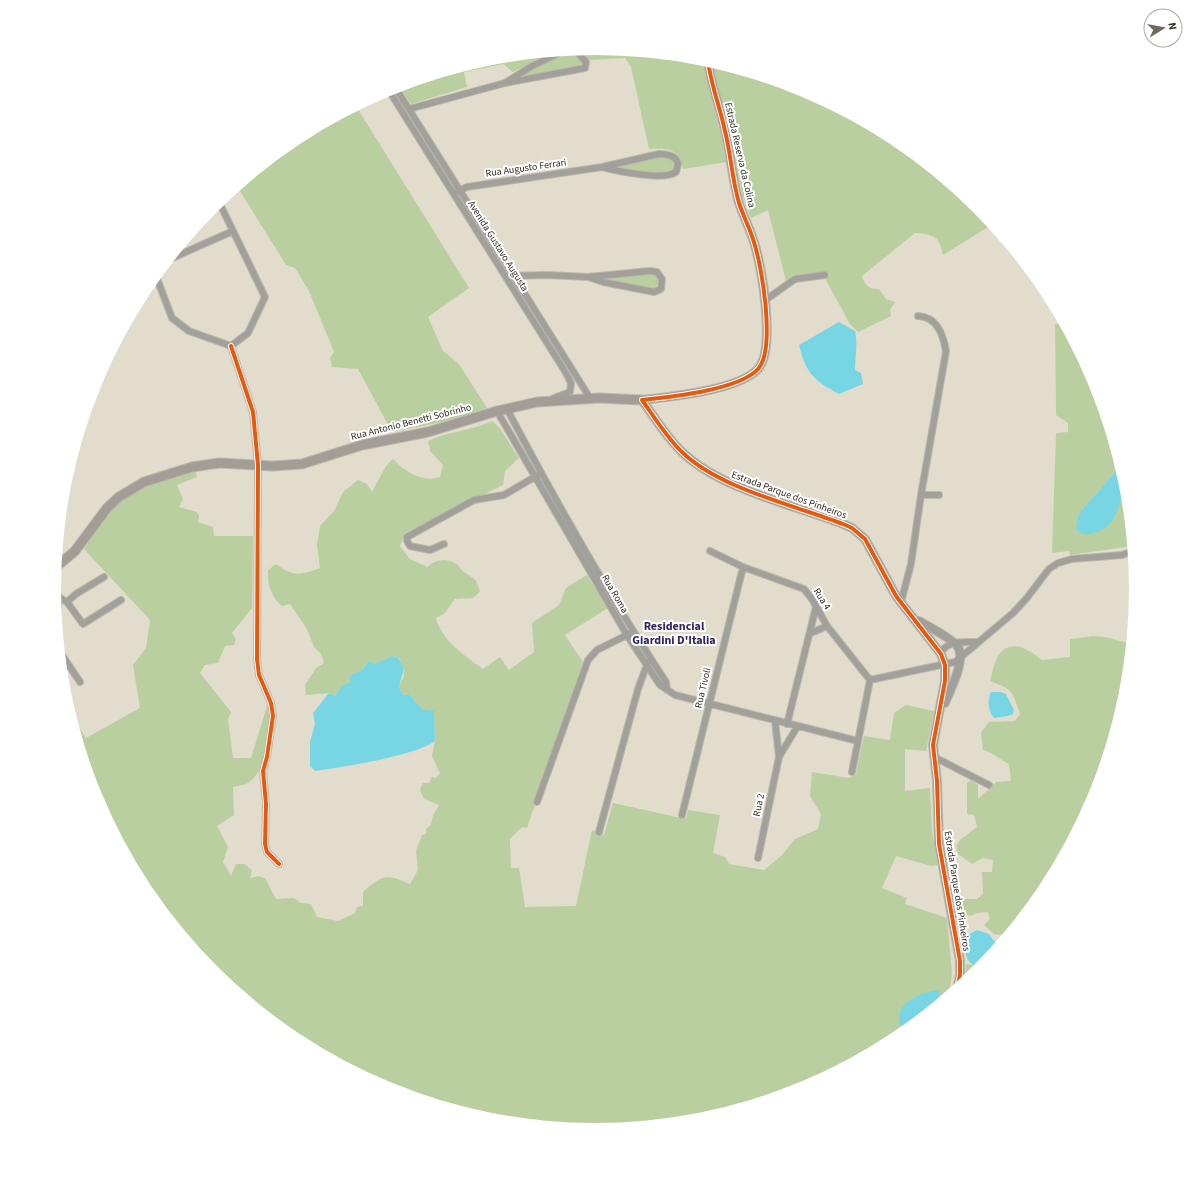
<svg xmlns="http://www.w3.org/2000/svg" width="1191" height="1179" font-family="'Source Sans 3',sans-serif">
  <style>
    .green { fill: #bacf9f }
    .water { fill: #78d6e4 }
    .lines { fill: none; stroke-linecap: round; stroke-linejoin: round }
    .minor-casing { stroke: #bdb8ac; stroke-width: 8 }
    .tertiary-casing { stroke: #bdb8ac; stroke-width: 10 }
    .secondary-casing { stroke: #bdb8ac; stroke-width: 11 }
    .minor { stroke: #a2a09b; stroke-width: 6 }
    .tertiary { stroke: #a2a09b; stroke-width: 8 }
    .secondary { stroke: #a29e97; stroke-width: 9 }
    .cycleway-casing { stroke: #fff; stroke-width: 6 }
    .cycleway { stroke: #e8590c; stroke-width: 4 }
    .labels { text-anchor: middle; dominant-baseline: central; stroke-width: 4; stroke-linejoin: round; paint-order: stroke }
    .street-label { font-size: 10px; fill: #302c22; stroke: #fff }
    .quarter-label { font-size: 12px; font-weight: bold; fill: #2e2660; stroke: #fff }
  </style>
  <rect width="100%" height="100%" fill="#e2dccd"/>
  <path class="green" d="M596 48 703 59C709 94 720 127 727 162L683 169C677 148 670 148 649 149L631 67 625 58 588 60 581 49Z
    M551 52 513 72 503 64 464 72 467 87 411 104 399 86 490 58Z
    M563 53C573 52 580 56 583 65L581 68 520 78 530 70Z
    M712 62 803 89 897 139 979 207 993 224 943 255C940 236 933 234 915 233L862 276C865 286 869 289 879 289L886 299 895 302 890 310 891 316 858 332 850 324 822 273 804 274 786 281 768 210 751 218 742 194 732 141 715 81Z
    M356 106 469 288 428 317 443 351 459 364 487 408 447 421 392 432 358 369 332 367 330 358 334 352 309 291 295 268 286 265 237 186 295 139Z
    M664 156 676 161 673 171C652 175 631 172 610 167Z
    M643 272 656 274 659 279 656 289 599 279Z
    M1064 322 1096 382 1118 455 1117 470 1082 510 1113 518 1121 499 1124 476 1133 546 1070 555 1069 551 1052 553 1056 433 1068 432V423L1056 415 1055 324Z
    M492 421 499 427 519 458 505 471 503 485 405 533 400 546 410 559 427 567C435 560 446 557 456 564 459 565 460 569 463 571 473 579 477 577 480 592L473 598 455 599 444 614 436 618C442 641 464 655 483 669L500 657 509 670 534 652 532 623 559 605 566 588 587 575 608 608 565 635 583 662 527 828 522 827 510 839 511 868H519L525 907 576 906 592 830 604 835 613 803 686 819 688 810 720 815 713 853 725 857 729 864 764 870 781 856 795 839 818 829 821 814 810 796 812 772 849 778 856 774 864 736 890 740 894 713 906 705 934 711 926 751 905 749V791L930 788 932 832 938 865 931 866 896 856 882 888 907 898 905 904 947 918 952 973 950 988 944 1001 896 1040 803 1090 701 1121 595 1131 490 1121 388 1090 294 1040 212 972 145 890 95 797 69 712 86 738 140 708 133 665 146 648 150 620 84 549C93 536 100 522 110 510 132 486 166 480 195 470L197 477 177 485 183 499 179 507 197 512 199 516 198 522 213 527 214 536H253L252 608 232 633 236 639 234 645 225 646 218 663 205 665 200 673 231 712 228 719 233 758H251L268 703 272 710C269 731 268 770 248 783 245 785 238 786 233 787L234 815 217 826 228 847 223 862 231 876 236 864H244L252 870 250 878 258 876 265 878 276 899 294 898 301 903 311 904 317 917 338 921 355 913 357 907 363 906V892C383 874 386 874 410 884L418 870 416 851 422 835 426 834V829L431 825 433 815 439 805 424 799 420 790 423 783H429L432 777 436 778 440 773 432 756 435 741 434 712 422 709 409 694 404 695C395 685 402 684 404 675 404 672 403 668 402 666 400 649 383 660 375 665L369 661 362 670 349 676 352 682 336 696 329 693 306 695 305 685 316 668 324 663 321 654 314 647 307 629 290 604 282 606C271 597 267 584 268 570L276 564C293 577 301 575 320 568L317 545 320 526 334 511 343 492 358 480 367 484 372 492 386 466 393 459C405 472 423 483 440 477L443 465 430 451 428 441C448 431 472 431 492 421Z
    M1093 636 1105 637 1132 644 1127 695 1096 797 1046 891 1004 942 1001 935 994 934 984 925 990 919 988 912 977 913 970 916 959 911 956 899H977L983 894 982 872H992L993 860 983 858 972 864 958 854 956 846 960 840 977 827 974 815 967 814V783L971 780 978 785V799L996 782 1011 781 1009 764C999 759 994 753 983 750L981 732 989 722 1015 721 1020 714C1012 690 1013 690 990 681 992 673 994 663 998 656 1011 637 1029 650 1042 660L1070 657V639Z
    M986 963 965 984 966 964 977 966Z"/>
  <path class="water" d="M839 322 855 331C858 346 855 355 855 370L861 373 863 384 839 394C813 380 806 373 799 345Z
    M1118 455C1120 463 1125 473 1124 482 1122 501 1115 530 1093 533 1085 535 1082 535 1076 529L1078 516 1082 510 1117 470Z
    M392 656 397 657C413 674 391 682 404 695L409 694 422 709 434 711 435 741C415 756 342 767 315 771L310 766V742L315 724 313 713 329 693 336 696 341 686 351 682 349 676 362 670 369 661 375 664Z
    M991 692H1001L1006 694 1014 710 1013 714 1008 716 994 718C988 711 987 699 991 692Z
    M977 930 989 934 999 947C995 952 990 961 985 964 968 974 961 947 966 936Z
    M939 990C946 1005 915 1024 905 1033 886 1008 917 992 939 990Z"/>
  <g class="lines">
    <g class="minor-casing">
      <path id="minor" d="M564 51 532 66 505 83 585 68 586 62 578 53 574 50
        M395 87 590 398
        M388 89 566 373 571 383 570 392 554 398
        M409 109 505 83
        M457 192 467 187 602 167 659 154C667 154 676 155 678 164L676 172C664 181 616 171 602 167
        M170 259 233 231
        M156 276 172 318 189 331 231 346 248 333 265 297 219 202
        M509 276 547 275 588 277 650 271 657 272 662 279 661 289 654 292 603 282 588 277
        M764 301 795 279 825 275
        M918 316C937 317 943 334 946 351L921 495
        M231 346 253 412 258 465 257 659 259 675 271 703 273 716 267 757 263 771 266 804 265 844 267 852 279 864
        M507 409C556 502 608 594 666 682L667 690
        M497 411 627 635 660 685 675 695 858 741
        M444 544 430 550 410 546 407 541V537L474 500 504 495 538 475
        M710 551 743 567 804 589 812 599 827 626 870 680
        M55 595 67 602 83 624 121 600
        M67 602 76 594 104 577
        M901 602 911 564 921 495H939
        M57 616 59 597
        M811 633 827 626
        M60 652 80 682
        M941 654C945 640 966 642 978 642
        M870 680 955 662 1013 613 1026 599 1049 569 1058 563 1072 559 1122 555 1133 551
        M775 721 779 757
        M787 724 816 607
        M934 757 989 785
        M852 772 870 680
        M537 802 588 660 597 650 631 633
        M682 815 743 567
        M599 832 638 689 648 662
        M758 858 779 757 797 727"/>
    </g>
    <g class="tertiary-casing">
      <path id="tertiary" d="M708 61C711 85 720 107 725 131 731 155 732 179 739 203 743 215 749 227 753 239 762 265 776 349 758 369 739 390 670 397 642 400 655 418 667 438 683 453 721 489 794 505 843 524L852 528 865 539 896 596 941 654 945 665V681L933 745 937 781 939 844 960 961V974L957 990
        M919 621C929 627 952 638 958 647 966 661 950 690 945 703"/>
    </g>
    <g class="secondary-casing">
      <path id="secondary" d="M56 567 75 551 107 508 119 497 144 482 192 467 219 463 273 466 302 464 362 445 428 432 497 411 537 402 599 398 642 400"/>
    </g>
    <use href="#minor" class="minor"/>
    <use href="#tertiary" class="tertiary"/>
    <use href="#secondary" class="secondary"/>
    <g class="cycleway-casing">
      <path id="cycleway" d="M708 61C711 85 720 107 725 131 731 155 732 179 739 203 743 215 749 227 753 239 762 265 776 349 758 369 739 390 670 397 642 400 655 418 667 438 683 453 721 489 794 505 843 524L852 528 865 539 896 596 941 654 945 665V681L933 745 937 781 939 844 960 961V974L957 990
        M231 346 253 412 258 465 257 659 259 675 271 703 273 716 267 757 263 771 266 804 265 844 267 852 279 864"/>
    </g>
    <use href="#cycleway" class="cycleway"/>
  </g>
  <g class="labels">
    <g class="street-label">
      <text transform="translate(740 155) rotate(77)">Estrada Reserva da Colina</text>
      <text transform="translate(526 168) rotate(-8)">Rua Augusto Ferrari</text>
      <text transform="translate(498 246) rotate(58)">Avenida Gustavo Augusta</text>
      <text transform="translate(411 422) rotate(-14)">Rua Antonio Benetti Sobrinho</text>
      <text transform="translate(789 495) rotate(20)">Estrada Parque dos Pinheiros</text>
      <text transform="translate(615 594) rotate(60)">Rua Roma</text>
      <text transform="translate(822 599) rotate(58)">Rua 4</text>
      <text transform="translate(703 688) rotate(-77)">Rua Tivoli</text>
      <text transform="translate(759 805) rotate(-78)">Rua 2</text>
      <text transform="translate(957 891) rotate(81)">Estrada Parque dos Pinheiros</text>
    </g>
    <g class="quarter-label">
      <text x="674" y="626">Residencial<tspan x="674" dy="14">Giardini D'Italia</tspan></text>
    </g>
  </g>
  <path d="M0 0H1191V1179H0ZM61 589a534 534 0 1 1 1068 0a534 534 0 1 1-1068 0Z" fill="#fff" fill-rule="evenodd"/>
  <g transform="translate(1163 28) rotate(79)"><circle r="19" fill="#ffffff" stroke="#acaba7"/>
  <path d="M0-3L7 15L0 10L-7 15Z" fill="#6e6a5e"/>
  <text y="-6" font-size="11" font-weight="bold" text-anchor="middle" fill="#302c22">N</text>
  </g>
</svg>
